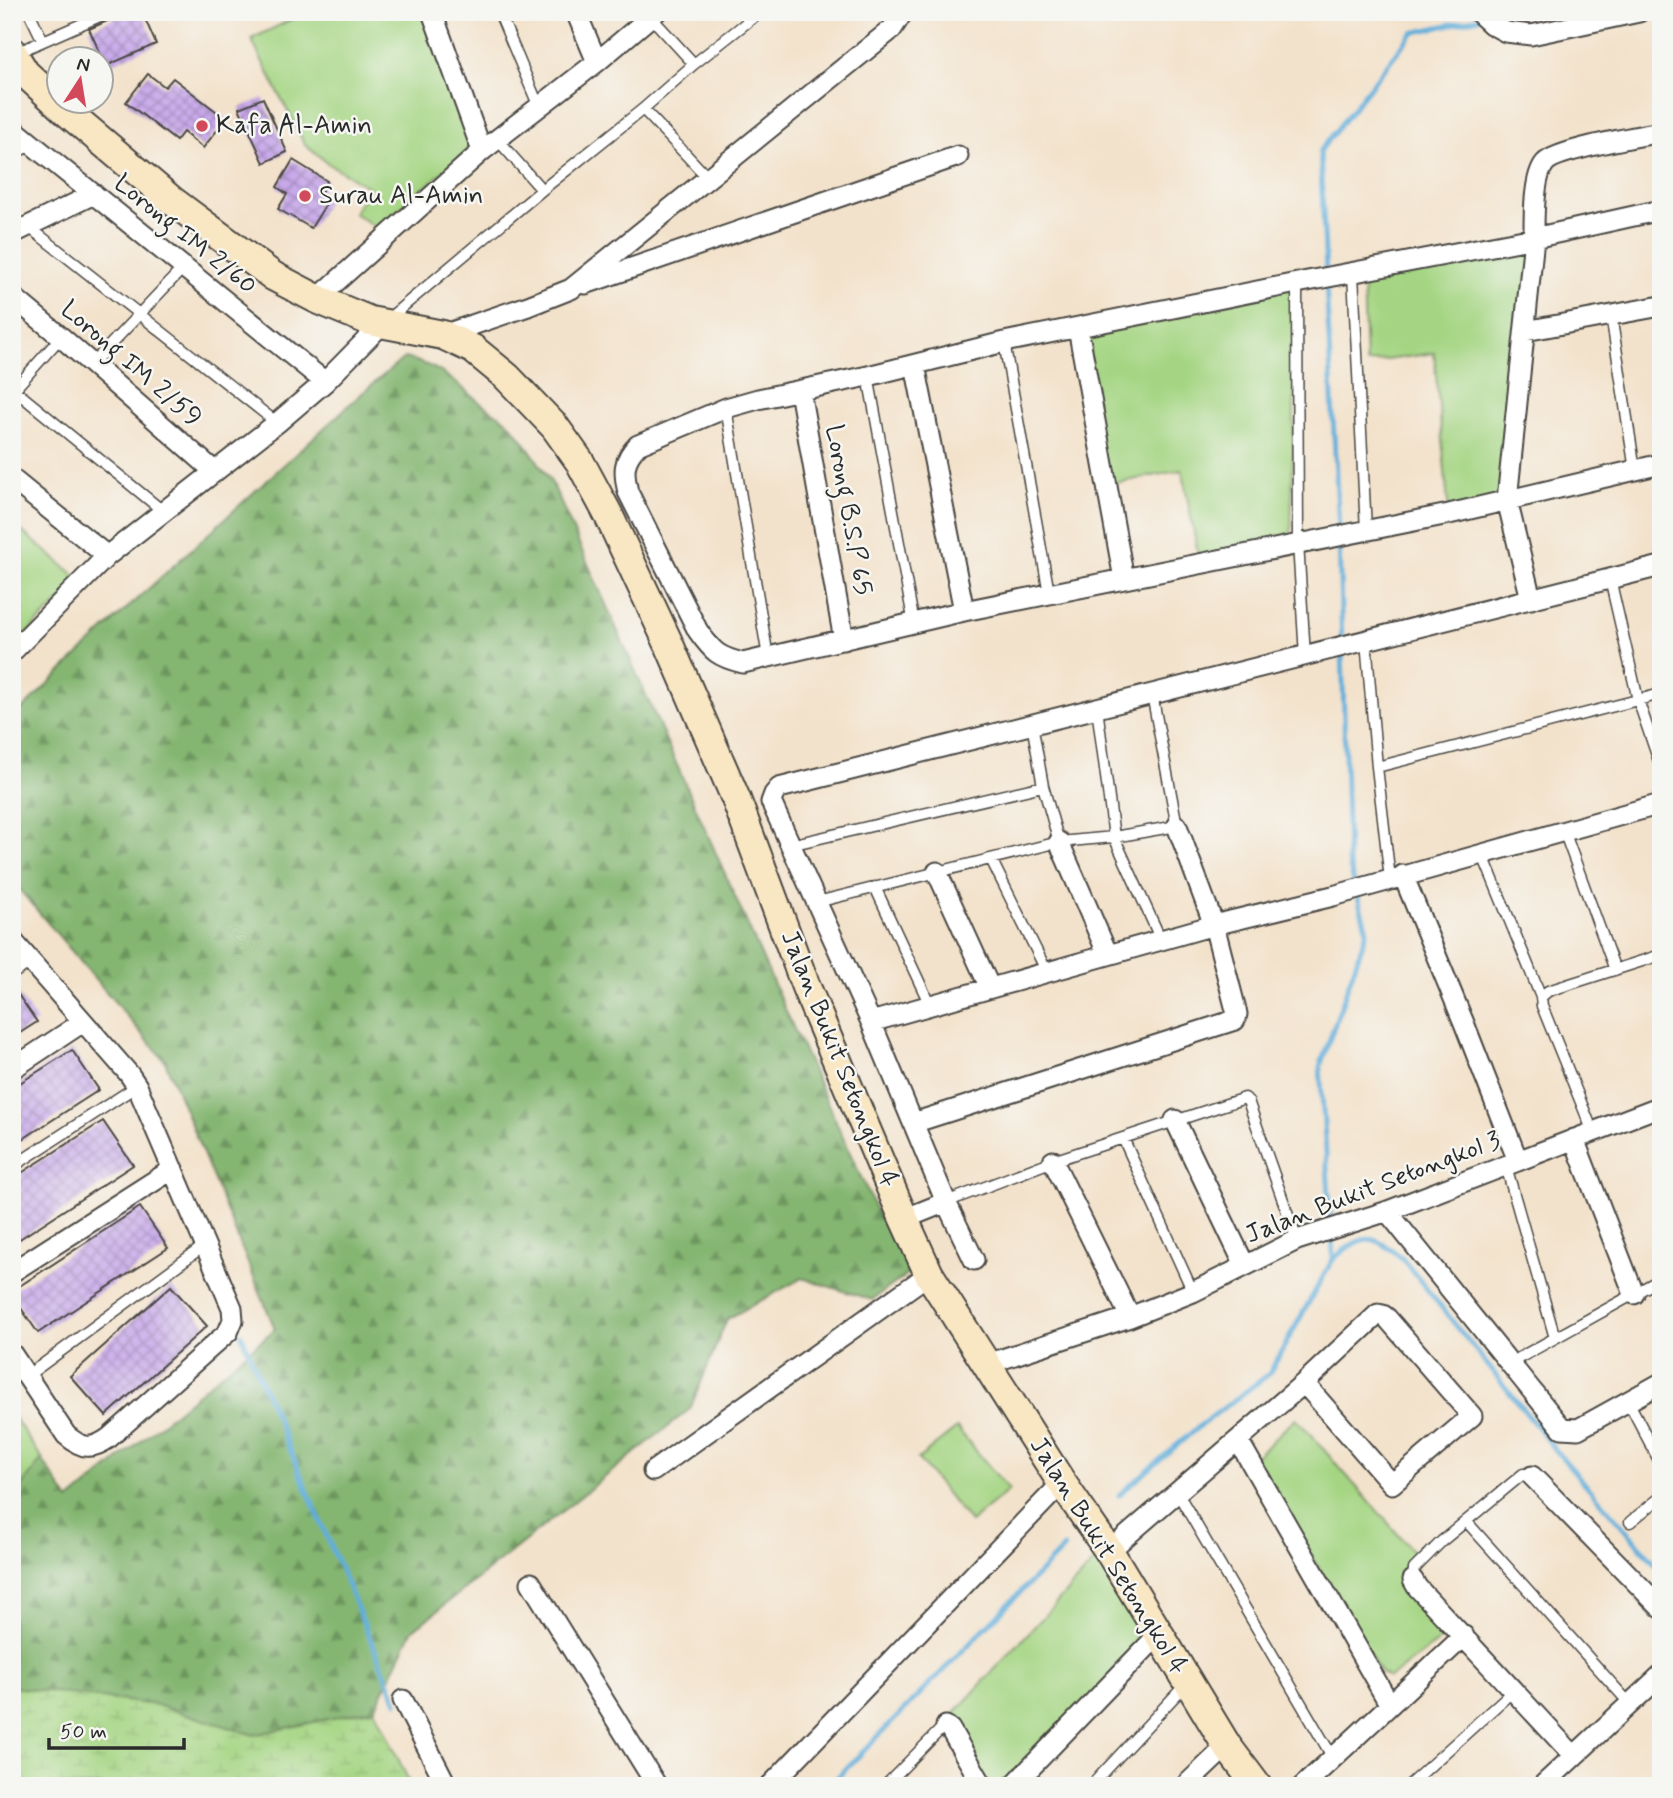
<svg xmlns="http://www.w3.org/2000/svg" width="1673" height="1798" font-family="Mynerve,sans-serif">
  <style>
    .forest { fill: url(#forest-firs); stroke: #58704e; stroke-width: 2 }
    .wetland { fill: url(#wetland-marsh); stroke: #688057; stroke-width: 2 }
    .green { fill: #a5d583; stroke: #688057; stroke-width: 2 }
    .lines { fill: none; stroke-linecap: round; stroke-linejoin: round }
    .stream { stroke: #61aeda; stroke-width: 5 }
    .building { fill: url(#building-cross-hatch) }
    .lane-casing { stroke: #494643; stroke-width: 13 }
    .street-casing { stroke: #494643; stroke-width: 23 }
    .secondary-casing { stroke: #494643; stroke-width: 32 }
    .lane { stroke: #fff; stroke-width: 10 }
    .street { stroke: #fff; stroke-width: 19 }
    .secondary { stroke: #f9e7c3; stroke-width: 28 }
    .poi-dot { fill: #d1495b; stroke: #f6f6f2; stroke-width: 2.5 }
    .labels { text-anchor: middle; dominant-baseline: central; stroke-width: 5; stroke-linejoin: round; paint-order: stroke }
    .poi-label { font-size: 26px; fill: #2b2b2b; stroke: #f6f6f2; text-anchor: start }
    .street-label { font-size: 26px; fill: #2b2b2b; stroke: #f6f6f2 }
  </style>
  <defs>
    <pattern id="forest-firs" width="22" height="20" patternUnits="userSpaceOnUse" patternTransform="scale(1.75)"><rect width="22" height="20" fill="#84b671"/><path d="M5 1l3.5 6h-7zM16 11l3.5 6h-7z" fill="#6c945d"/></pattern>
    <pattern id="wetland-marsh" width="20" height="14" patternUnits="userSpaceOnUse" patternTransform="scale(1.75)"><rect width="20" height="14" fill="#a5d583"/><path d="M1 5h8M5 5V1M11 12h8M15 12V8" fill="none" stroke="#8eb771"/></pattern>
    <pattern id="building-cross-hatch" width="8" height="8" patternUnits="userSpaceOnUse" patternTransform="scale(1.75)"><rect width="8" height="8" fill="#c8a9ea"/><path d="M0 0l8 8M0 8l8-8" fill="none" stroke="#a38abe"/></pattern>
  </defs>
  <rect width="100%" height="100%" fill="#f6f6f2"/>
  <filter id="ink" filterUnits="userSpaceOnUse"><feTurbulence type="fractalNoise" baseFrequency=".0143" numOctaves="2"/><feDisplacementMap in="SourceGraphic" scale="14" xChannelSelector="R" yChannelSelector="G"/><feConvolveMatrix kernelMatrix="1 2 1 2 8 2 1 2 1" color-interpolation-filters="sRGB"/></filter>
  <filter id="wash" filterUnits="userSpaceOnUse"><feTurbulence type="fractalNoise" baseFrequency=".00686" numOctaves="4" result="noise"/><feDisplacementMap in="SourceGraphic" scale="28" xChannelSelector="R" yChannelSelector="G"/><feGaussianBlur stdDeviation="1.57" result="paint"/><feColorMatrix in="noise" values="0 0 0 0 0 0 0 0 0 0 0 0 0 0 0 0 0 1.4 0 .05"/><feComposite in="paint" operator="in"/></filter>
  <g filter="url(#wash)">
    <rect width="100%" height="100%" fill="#f3e2cb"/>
    <path class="forest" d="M404 358C438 365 453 380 478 401 488 409 500 414 509 423 526 441 539 464 553 485L779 996 879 1217 912 1271 872 1300 802 1278 727 1319 690 1409 412 1631 375 1709 254 1735 156 1705 12 1687V1498L42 1459 69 1501 275 1329 165 1061 12 881V719L122 613 360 395Z"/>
    <path class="wetland" d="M12 1687 156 1705 254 1735 375 1709 411 1786H12Z"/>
    <path class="green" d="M307 12H421L473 146 377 228 354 213 368 187 329 164 305 145 251 39Z
      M1534 238 1507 500 1449 514 1434 353 1366 363 1363 282Z
      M1297 283 1291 536 1199 559 1182 470 1107 485 1078 328Z
      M12 523 82 581 12 647Z
      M12 1414 42 1459 12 1498Z
      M1296 1418 1418 1557 1407 1594 1444 1637 1389 1678 1380 1672 1254 1458Z
      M957 1428 1009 1490 970 1522 918 1459Z
      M1109 1546 1160 1629 1008 1786H986L947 1721Z"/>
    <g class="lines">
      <path class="stream" d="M1489 16 1506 12
        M1326 273 1320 151 1412 33 1479 18
        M1326 283 1339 531
        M1331 1224 1320 1067 1367 931 1348 860 1339 541
        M1333 1259C1364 1234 1370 1232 1401 1257L1558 1453 1661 1570
        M241 1334 397 1702
        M1119 1495 1197 1428 1269 1374 1333 1259 1332 1233
        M829 1786 1064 1548"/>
    </g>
    <g id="blocks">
      <path class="building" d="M116 12H142L156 44 106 66 89 29 112 19Z
        M148 74 165 87 173 78 226 119 203 148 183 132 176 141 126 102Z
        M263 98 287 152 264 163 239 108Z
        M293 160 327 181 320 193 329 199 311 228 278 209 287 194 277 187Z
        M12 986 37 1022 12 1038Z
        M72 1050 99 1090 12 1146V1088Z
        M103 1121 133 1165 12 1244V1179Z
        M140 1207 168 1248 38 1333 12 1295V1291Z
        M171 1286 207 1326 106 1416 70 1376Z"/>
    </g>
  </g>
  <g filter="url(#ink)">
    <use href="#blocks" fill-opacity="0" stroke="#494643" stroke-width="2"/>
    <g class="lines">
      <g class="lane-casing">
        <path id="lane" d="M29 12 43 41
          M499 12 539 107
          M650 16 694 64
          M16 53 109 12
          M643 109 708 178
          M497 139 542 190
          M12 154 32 145
          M29 227 277 423
          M1353 274 1366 530
          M1297 283 1298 543 1305 656
          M1611 315 1635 470
          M388 319 542 190 643 109 694 64 760 12
          M1004 342 1049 593
          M92 364 184 267
          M868 376 914 624
          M12 388 164 512
          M12 392 61 337
          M726 408 768 657
          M1610 579 1638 700 1661 767
          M1366 641 1377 767 1390 879
          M1097 708 1114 837 1161 940
          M1032 724 1043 786 1059 842
          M1377 767 1661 694
          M1564 831 1615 970
          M790 845 1043 786
          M1482 853 1541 997 1542 1006 1593 1132
          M991 859 1047 972
          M875 887 930 1005
          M817 902 1059 842 1114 837 1177 826 1152 694
          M12 974 31 962
          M1541 997 1548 991 1661 955
          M1123 1138 1193 1292
          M1506 1166 1555 1338
          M12 1167 137 1086
          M946 1202 1053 1161 1245 1098 1248 1101 1297 1240
          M1510 1363 1661 1279
          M27 1376 205 1245
          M1628 1401 1661 1464
          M1177 1492 1333 1758
          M1466 1521 1630 1704
          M1630 1522 1661 1497
          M1413 1580 1414 1569 1442 1541 1523 1474 1532 1476
          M885 1786 943 1727 946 1726
          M1091 1786 1187 1683
          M1408 1786 1514 1690
          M1654 1786 1661 1780"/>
      </g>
      <g class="street-casing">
        <path id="street" d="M432 12 482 151
          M576 12 597 62
          M1478 12 1491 24 1506 32 1531 35 1639 12
          M12 128 325 382
          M1661 210 1534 238 1297 283 1004 342 868 376 758 399 726 408 638 445C623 460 623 471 628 492L698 631C713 652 718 657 743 663L964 611 1449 514 1661 464
          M12 234 94 194
          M585 284 958 156
          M12 296 61 337 214 471
          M317 299 482 151 597 62 656 12
          M1078 328 1124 579
          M1525 331 1661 306
          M443 335 528 306 571 289 892 29 903 12
          M915 365 964 611
          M800 391 844 640
          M12 479 107 556
          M1531 599 1507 500 1534 238C1534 219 1533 177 1545 163 1556 150 1640 136 1661 132
          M12 652 107 556 277 423 325 382 382 324
          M1059 842 1108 955
          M937 872 990 988
          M1403 875 1464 1023 1518 1161
          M12 940 129 1074 137 1086 232 1308 233 1320 228 1332 109 1438C92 1450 82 1449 66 1435L12 1354
          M871 1022 1214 925 1333 896 1661 804
          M12 1069 83 1022
          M1175 1120 1245 1266
          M913 1123 1235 1020 1237 1014 1214 925 1177 826
          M1574 1139 1634 1294
          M1053 1161 1130 1317
          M1387 1211 1562 1428 1578 1429 1661 1383
          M904 1219 946 1202
          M974 1260 946 1202 871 1022 771 802 774 794 779 788 1661 566
          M12 1272 173 1169
          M987 1364 1130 1317 1193 1292 1297 1240 1385 1212 1661 1106
          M1238 1440 1390 1705
          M653 1471 929 1274
          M1532 1476 1661 1608
          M1109 1551 1304 1383 1378 1314 1383 1315 1387 1318 1472 1416 1392 1484 1304 1383
          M1413 1580 1417 1587 1574 1756
          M531 1583 657 1786
          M403 1700 447 1786
          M946 1726 950 1729 983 1786
          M770 1786 1062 1483
          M1013 1786 1159 1634
          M1185 1786 1227 1746
          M1303 1786 1464 1636
          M1542 1786 1661 1675"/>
      </g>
      <g class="secondary-casing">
        <path id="secondary" d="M12 52 25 73 66 111 171 200 273 276 317 299 370 321 443 335 473 349 507 377 555 427 580 462 608 514 668 642 736 799 806 987 904 1219 929 1274 1062 1483 1109 1551 1227 1746 1257 1786"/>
      </g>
      <use href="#lane" class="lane"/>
      <use href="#street" class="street"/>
      <use href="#secondary" class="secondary"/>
    </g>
  </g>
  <g class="poi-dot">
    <circle cx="202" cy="126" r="7"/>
    <circle cx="305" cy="196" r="7"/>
  </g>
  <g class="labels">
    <g class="poi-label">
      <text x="216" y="126">Kafa Al-Amin</text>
      <text x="319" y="196">Surau Al-Amin</text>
    </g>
    <g class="street-label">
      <text transform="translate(185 235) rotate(39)">Lorong IM 2/60</text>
      <text transform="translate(131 364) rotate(41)">Lorong IM 2/59</text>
      <text transform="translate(848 510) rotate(80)">Lorong B.S.P 65</text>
      <text transform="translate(839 1059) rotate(68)">Jalan Bukit Setongkol 4</text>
      <text transform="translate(1373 1188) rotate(-21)">Jalan Bukit Setongkol 3</text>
      <text transform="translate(1108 1556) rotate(58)">Jalan Bukit Setongkol 4</text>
    </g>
  </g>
  <rect width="1673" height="1798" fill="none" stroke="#f6f6f2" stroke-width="42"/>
  <g transform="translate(80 80) rotate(12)"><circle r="33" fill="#f6f6f2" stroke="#a5a5a2" stroke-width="2"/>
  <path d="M0-5L12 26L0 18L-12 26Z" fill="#d1495b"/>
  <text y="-10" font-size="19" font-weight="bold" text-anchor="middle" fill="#2b2b2b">N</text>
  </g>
  <path d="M49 1738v10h135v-10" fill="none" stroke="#2b2b2b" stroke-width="3.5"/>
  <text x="60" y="1738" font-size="21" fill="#2b2b2b" stroke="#f6f6f2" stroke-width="5" paint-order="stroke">50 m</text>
</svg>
